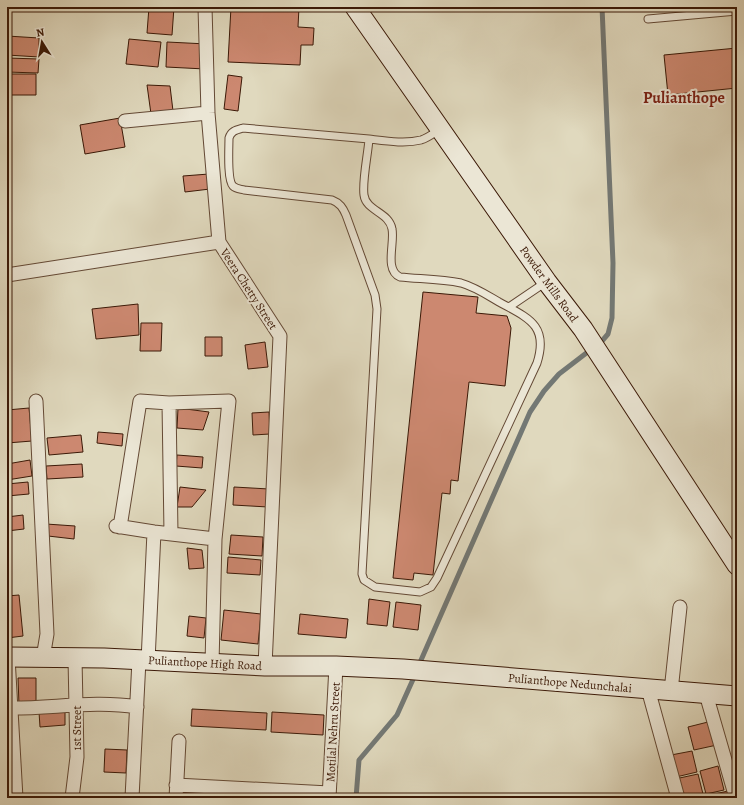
<svg xmlns="http://www.w3.org/2000/svg" width="744" height="805" font-family="Alegreya,serif">
  <style>
    .lines { fill: none; stroke-linecap: round; stroke-linejoin: round }
    .stream { stroke: #737874; stroke-width: 5 }
    .building { fill: #cc8870; stroke: #3b1907 }
    .lane-casing { stroke: #644935; stroke-width: 9 }
    .street-casing { stroke: #644935; stroke-width: 15 }
    .secondary-casing { stroke: #3b1907; stroke-width: 21 }
    .lane { stroke: #ebe6d5; stroke-width: 7 }
    .street { stroke: #ebe6d5; stroke-width: 13 }
    .secondary { stroke: #ebe6d5; stroke-width: 19 }
    .labels { text-anchor: middle; dominant-baseline: central; stroke-width: 4; stroke-linejoin: round; paint-order: stroke }
    .street-label { font-size: 12px; fill: #3b1907; stroke: #ebe6d5 }
    .district-label { font-size: 16px; font-weight: bold; fill: #7a1f14; stroke: #ebe6d5 }
  </style>
  <rect width="100%" height="100%" fill="#e0d9be"/>
  <filter id="stains"><feTurbulence type="fractalNoise" baseFrequency=".005" numOctaves="4"/><feColorMatrix values="0 0 0 0 .2 0 0 0 0 .09 0 0 0 0 .02 0 0 0 .5 -.17"/></filter>
  <radialGradient id="worn" r=".72"><stop offset=".6" stop-color="#630" stop-opacity="0"/><stop offset="1" stop-color="#630" stop-opacity=".3"/></radialGradient>
  <g class="lines">
    <path class="stream" d="M418 667 530 412 544 391 559 374 602 341 608 334 612 318 613 263 602 7
      M356 798 359 760 397 715 415 675"/>
  </g>
  <path class="building" d="M7 7H22L21 11 7 9Z
    M149 7H174L172 35 147 33Z
    M231 7H299L298 27 314 28 313 45H301L300 65 228 62Z
    M7 36 39 38V57L7 55Z
    M129 39 161 42 158 67 126 64Z
    M167 42 207 44 205 69 166 67Z
    M737 48V88L668 95 664 55Z
    M7 58 39 59 38 73 7 72Z
    M7 74H36V95H7Z
    M228 75 242 77 238 111 224 109Z
    M147 85 170 86 173 111 151 114Z
    M120 118 125 147 85 154 80 125Z
    M209 174 210 189 185 192 183 176Z
    M423 292 478 297 476 313 507 316 511 328 505 386 469 382 458 481 451 480 450 494 442 493 433 575 414 573 413 580 393 578Z
    M138 304 139 335 96 339 92 309Z
    M141 323H162L161 351H140Z
    M205 337H222V356H205Z
    M265 342 268 367 248 369 245 345Z
    M29 408 32 441 7 443V410Z
    M178 408 209 412 203 430 177 428Z
    M269 412 270 434 253 435 252 413Z
    M98 432 123 434 122 446 97 443Z
    M81 435 83 452 49 455 47 438Z
    M177 455 203 457 202 468 176 466Z
    M30 460 32 476 7 480V464Z
    M82 464 83 477 47 479 46 466Z
    M28 482 29 494 7 496V484Z
    M180 487 206 490 192 507H177Z
    M234 487 269 489 268 507 233 505Z
    M23 515 24 529 7 531V517Z
    M46 524 75 526 74 539 48 536Z
    M231 535 263 537 262 556 229 554Z
    M187 548 202 550 204 568 189 569Z
    M228 557 261 560 260 575 227 573Z
    M19 595 23 636 7 638V596Z
    M369 599 390 602 387 626 367 624Z
    M396 602 421 605 418 630 393 627Z
    M224 610 261 614 258 644 221 640Z
    M300 614 348 619 346 638 298 634Z
    M189 616 206 618 204 638 187 636Z
    M18 678H36V705H19Z
    M192 709 267 713 266 730 191 726Z
    M65 710V725L40 727 39 712Z
    M272 712 324 715 323 735 271 732Z
    M712 721 717 745 694 750 688 727Z
    M105 749 127 750 126 773 104 772Z
    M692 751 697 772 676 777 671 755Z
    M718 766 724 790 706 794 700 771Z
    M698 774 703 794 686 798H679L675 779Z
    M728 791 730 798H707L706 796Z"/>
  <g class="lines">
    <g class="lane-casing">
      <path id="lane" d="M648 19 737 11
        M369 139C368 154 362 181 364 195 366 211 389 212 392 229 395 243 384 270 400 277 420 279 441 279 461 283 475 287 487 295 499 302 528 318 549 325 537 363L437 578 431 587 420 592 375 587 364 580 362 574 377 309 375 295 346 215C343 208 340 203 332 200L244 190C240 189 236 189 233 186 227 180 229 147 229 138 231 131 236 130 243 128L369 139C386 141 405 144 421 140 428 138 434 133 440 129
        M509 307 546 282"/>
    </g>
    <g class="street-casing">
      <path id="street" d="M205 7 208 113 219 242 280 336 265 666
        M125 121 208 113
        M7 275 219 242
        M36 401 47 634 43 658
        M169 403 171 533
        M116 526 154 532 215 539
        M120 527 140 401 169 403 229 401 215 539 212 664
        M8 657 16 798
        M148 661 154 532
        M648 689 678 798
        M671 691 680 607
        M706 694 736 798
        M7 708C50 709 94 700 137 707
        M176 785 329 793
        M72 798 77 757 75 658
        M132 798 139 660
        M176 798 179 741
        M329 798 336 666"/>
    </g>
    <g class="secondary-casing">
      <path id="secondary" d="M355 7 547 282 583 329 737 565
        M7 657 104 658 265 666H336L403 669 737 696"/>
    </g>
    <use href="#lane" class="lane"/>
    <use href="#street" class="street"/>
    <use href="#secondary" class="secondary"/>
  </g>
  <g class="labels">
    <g class="street-label">
      <text transform="translate(549 284) rotate(54)">Powder Mills Road</text>
      <text transform="translate(249 289) rotate(57)">Veera Chetty Street</text>
      <text transform="translate(205 663) rotate(3)">Pulianthope High Road</text>
      <text transform="translate(570 683) rotate(5)">Pulianthope Nedunchalai</text>
      <text transform="translate(77 728) rotate(-90)">1st Street</text>
      <text transform="translate(333 732) rotate(-87)">Motilal Nehru Street</text>
    </g>
    <g class="district-label">
      <text x="684" y="98">Pulianthope</text>
    </g>
  </g>
  <rect width="744" height="805" fill="none" stroke="#e0d9be" stroke-width="24"/>
  <rect x="8" y="8" width="728" height="789" fill="none" stroke="#3b1907" stroke-width="2"/>
  <rect x="12" y="12" width="720" height="781" fill="none" stroke="#3b1907"/>
  <g transform="translate(42 42) rotate(349)" stroke="#ebe6d5" stroke-width="3" paint-order="stroke">
  <path d="M0-3L7 15L0 10L-7 15Z" fill="#3b1907"/>
  <text y="-6" font-size="11" font-weight="bold" text-anchor="middle" fill="#3b1907">N</text>
  </g>
  <rect width="100%" height="100%" filter="url(#stains)"/>
  <rect width="100%" height="100%" fill="url(#worn)"/>
</svg>
